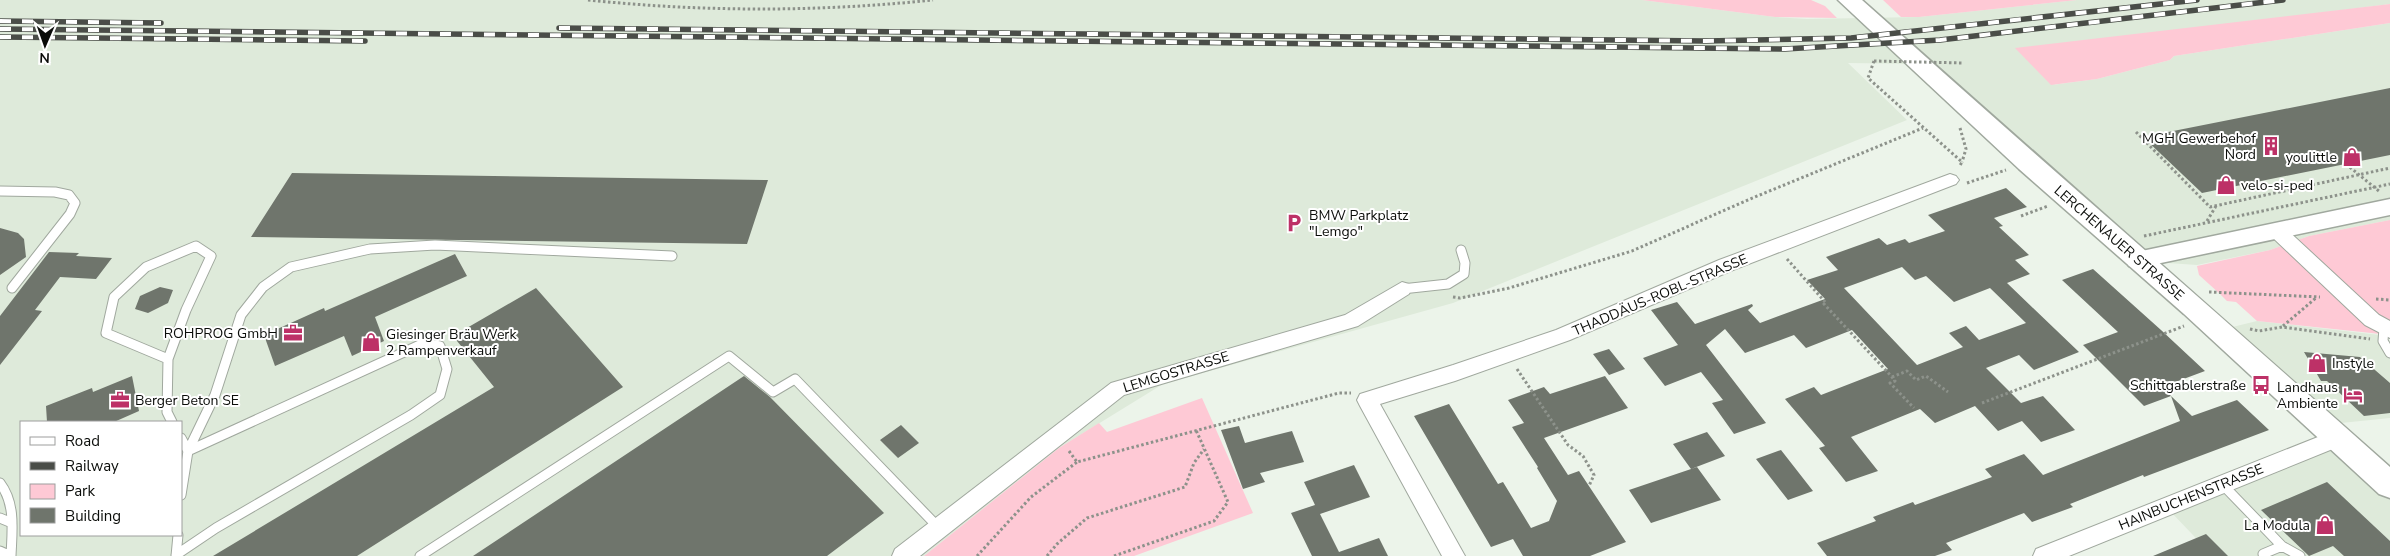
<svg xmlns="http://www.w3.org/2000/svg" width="2390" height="556" font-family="'Nunito Sans',sans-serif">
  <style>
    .built { fill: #deeada; fill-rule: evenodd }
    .green { fill: #fec9d5 }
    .building { fill: #6f756c; fill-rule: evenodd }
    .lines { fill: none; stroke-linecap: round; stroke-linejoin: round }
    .service-casing { stroke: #a0a89e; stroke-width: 11 }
    .minor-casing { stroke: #a0a89e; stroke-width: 2 }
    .tertiary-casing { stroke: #a0a89e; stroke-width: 3 }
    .secondary-casing { stroke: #a0a89e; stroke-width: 3 }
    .path { stroke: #8d928b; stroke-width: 3; stroke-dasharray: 2.5 2.5; stroke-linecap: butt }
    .service { stroke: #fff; stroke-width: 9 }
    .minor { fill: #fff; fill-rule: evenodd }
    .tertiary { fill: #fff; fill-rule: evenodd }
    .secondary { fill: #fff; fill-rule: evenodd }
    .rail-casing { stroke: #4a4d48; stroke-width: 5.5 }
    .rail { stroke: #fff; stroke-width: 4; stroke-dasharray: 11; stroke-linecap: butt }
    .path-bridge { stroke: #8d928b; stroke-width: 3; stroke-dasharray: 2.5 2.5; stroke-linecap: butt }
    .labels { text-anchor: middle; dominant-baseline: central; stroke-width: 4; stroke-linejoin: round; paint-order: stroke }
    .poi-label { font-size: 14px; fill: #0a0c09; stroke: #fff; text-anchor: end }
    .street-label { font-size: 14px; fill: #0a0c09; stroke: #fff }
  </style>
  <rect width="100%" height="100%" fill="#ecf4ea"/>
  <path class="built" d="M0 0H1642L1775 17 1807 19 1919 17 2077 0H2390V4L2287 17 2052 85 2097 79 2170 60 2174 56 2390 23V220L2309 236 2270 250 2197 265 2139 261 1919 64 1848 63 1907 120 1453 303 1163 384 1059 448 924 556H0ZM21 422H181V535H21Z
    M2257 321 2380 335 2390 344V418L2341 423 2390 468V556H2213L2170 511 2340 440 2220 330Z"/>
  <path class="green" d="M1642 0H1811L1825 6 1837 18 1775 17Z
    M1883 0H2077L1919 17H1901Z
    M2390 4V23L2174 56 2170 60 2097 79 2051 85 2015 48Z
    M2390 220V335L2257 321 2236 302 2227 301 2220 294 2199 275 2197 266 2270 250 2309 236Z
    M1202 398 1253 513 1134 556H924L1059 448 1099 423 1107 432Z"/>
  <path class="building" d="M2390 88V155L2202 193 2143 137Z
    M292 173 768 180 747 244 251 237Z
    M2006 188 2027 207 1994 218 2003 226 1999 227 2029 255 2015 260 2030 274 2007 283 2079 352 2034 370 2019 355 1986 368 2021 403 2043 396 2075 430 2041 442 2022 421 1998 431 1975 406 1935 423 1920 409 1851 437 1878 471 1846 482 1819 448 1825 446 1785 399 1814 387 1821 395 1888 369 1852 330 1806 348 1794 335 1745 353 1725 329 1706 345 1766 423 1734 434 1712 403 1723 400 1701 372 1665 386 1643 358 1678 345 1651 310 1677 302 1695 324 1752 304 1753 306 1748 310 1760 323 1825 299 1807 280 1838 270 1826 257 1879 238 1887 245 1905 239 1909 243 1945 231 1928 215ZM1902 267 1915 280 1926 276 1954 302 1990 288 2026 323 1979 340 1966 326 1949 333 1963 347 1917 365 1844 288Z
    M0 228 18 233 24 239 26 257 0 275Z
    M49 252 79 253 76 256 112 258 96 279 60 277 35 310 42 311 0 365V316Z
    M455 254 467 276 375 317 384 341 352 356 344 336 275 366 264 335 324 308 325 311Z
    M2093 269 2161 330 2205 371 2162 387 2171 396 2144 406 2083 345 2118 332 2062 280Z
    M160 287 173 290 168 303 148 313 135 309 140 296Z
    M536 288 623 387 357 556H213L494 387 453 336Z
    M1609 349 1625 369 1609 375 1593 354Z
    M2304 352 2360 357 2390 383V413L2364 416 2327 381H2321Z
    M132 376 139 411 114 422H47L46 406 92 388 93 392Z
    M744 376 770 397 884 513 827 556H473Z
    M1605 376 1628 408 1544 438 1568 475 1579 471 1626 542 1590 556H1523L1513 539 1491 547 1414 416 1449 404 1498 484 1503 482 1531 528 1549 521 1557 501 1537 468 1538 467 1512 427 1524 423 1508 400 1544 387 1550 394Z
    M2171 396 2192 416 2237 400 2269 430 2144 477 2143 475 2070 504 2073 507 2032 522 2024 513 1946 543 1952 550 1935 556H1827L1817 543 1876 521 1873 517 1913 502 1915 505 1992 477 1985 469 2024 454 2043 475 2180 421Z
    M901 425 919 443 898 458 880 440Z
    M1239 426 1245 443 1292 431 1304 462 1260 473 1265 482 1243 489 1221 430Z
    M1707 432 1725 456 1691 469 1673 444Z
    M1781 450 1813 491 1788 500 1756 459Z
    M1354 465 1370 497 1320 514 1339 552 1379 538 1388 556H1312L1291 513 1315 505 1304 482Z
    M1697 467 1721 500 1651 523 1629 490Z
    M2327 482 2390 541V556H2344L2333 546 2309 556 2261 510Z
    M2206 534 2228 556H2153Z"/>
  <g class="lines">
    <g class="service-casing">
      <path id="service" d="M0 191 55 192 69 195 75 203 70 214 12 288
        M196 246 211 256 186 310 168 359 106 333 114 297 146 267Z
        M1402 289 1448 284 1464 274 1465 263 1461 250
        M2384 328 2383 341 2390 353
        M168 359 167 412 172 422
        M181 438 188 451
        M0 483C16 504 12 531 11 556
        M2222 484 2282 546 2300 556
        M181 495 188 451 215 395 241 315 263 287 291 267 370 249 435 245 672 256
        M0 518 12 523
        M0 551 11 556
        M2263 554 2282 546
        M176 555 216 528 411 415 440 395 447 369 440 346 424 343 188 451
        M176 556 178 535
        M420 556 729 356 773 392 795 379 939 528"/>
    </g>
    <g class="minor-casing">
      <path id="minor" d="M1950 174 1956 176 1959 180 1956 184 1733 270 1570 340 1455 381 1380 404 1465 556H1442L1360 406 1357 400 1360 394 1453 365 1556 330 1719 260Z
        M2278 225 2284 227 2379 315 2390 321V338L2365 325 2272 237 2269 232 2272 227Z
        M1402 282 1409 284 1411 289 1409 294 1358 326 1124 395 920 556H892L895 549 1111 383 1345 315Z
        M2338 429 2345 432 2348 438 2345 444 2069 556H2033L2036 549Z"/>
    </g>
    <g class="tertiary-casing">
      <path id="tertiary" d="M2390 199V215L2137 268 2129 266 2126 260 2129 254 2137 252Z"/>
    </g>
    <g class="secondary-casing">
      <path id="secondary" d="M1838 0H1862C2037 157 2215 310 2390 467V498L2379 494 2184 314 2019 169Z"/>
    </g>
    <path class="path" d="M588 0C704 12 817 12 933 0
      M1874 61 1868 78 1962 162 1959 167
      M1960 128 1966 149 1962 162
      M2136 132 2210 207 2390 168
      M2346 164 2380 192
      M1967 183 2006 170
      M2021 216 2048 206
      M2207 221 2216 206
      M2144 236 2390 184
      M1787 259 1826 303 1824 304 1892 377 1895 381 1890 383 1914 408
      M2209 292 2320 297
      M1453 297 1460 298 1509 288 1632 251 1750 199 1923 128
      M2376 299 2390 300
      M2283 326 2317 297
      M2250 329 2259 331 2282 327 2370 339
      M1517 369 1568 445 1583 456 1594 475 1589 486
      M1892 377 1907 371 1916 380 1926 376 1948 392
      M1982 403 2184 326
      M1069 451 1077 462 1339 393H1351
      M977 556 1031 497 1077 462
      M1047 556 1057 544 1087 518 1185 487 1194 463 1204 449
      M1114 556 1214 521 1228 502 1196 430"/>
    <use href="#service" class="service"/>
    <use href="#minor" class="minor"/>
    <use href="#tertiary" class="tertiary"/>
    <use href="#secondary" class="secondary"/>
    <g class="rail-casing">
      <path id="rail" d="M0 21 161 23
        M559 28 1706 41 1851 38 2197 0
        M0 29 1785 49 1940 40 2283 0
        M0 37 365 41"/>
    </g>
    <use href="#rail" class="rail"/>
    <path class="path-bridge" d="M1874 61 1964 63"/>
  </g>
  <defs>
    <g id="building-bare" transform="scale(1.5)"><path d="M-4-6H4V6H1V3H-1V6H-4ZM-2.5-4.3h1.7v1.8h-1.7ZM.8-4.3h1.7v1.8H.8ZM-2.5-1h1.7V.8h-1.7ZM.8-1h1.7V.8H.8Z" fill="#bd3167" stroke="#fff" stroke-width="2.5" paint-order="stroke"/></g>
    <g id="shop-bare" transform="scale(1.5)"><path d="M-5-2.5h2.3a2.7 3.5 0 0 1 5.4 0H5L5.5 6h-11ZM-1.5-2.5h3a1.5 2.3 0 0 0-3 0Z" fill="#bd3167" stroke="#fff" stroke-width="2.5" paint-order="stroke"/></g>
    <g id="parking-bare" transform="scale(1.5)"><path d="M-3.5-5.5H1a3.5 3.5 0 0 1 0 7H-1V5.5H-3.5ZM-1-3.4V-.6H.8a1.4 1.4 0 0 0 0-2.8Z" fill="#bd3167" stroke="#fff" stroke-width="2.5" paint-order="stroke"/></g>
    <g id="office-bare" transform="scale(1.5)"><path d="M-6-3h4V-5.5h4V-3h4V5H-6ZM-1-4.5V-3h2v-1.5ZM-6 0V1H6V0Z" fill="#bd3167" stroke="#fff" stroke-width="2.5" paint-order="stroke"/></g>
    <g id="bus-bare" transform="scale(1.5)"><path d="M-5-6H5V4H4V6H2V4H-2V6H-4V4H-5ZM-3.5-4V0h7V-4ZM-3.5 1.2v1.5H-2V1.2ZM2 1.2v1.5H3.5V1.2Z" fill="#bd3167" stroke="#fff" stroke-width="2.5" paint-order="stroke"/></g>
    <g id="hotel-bare" transform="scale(1.5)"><path d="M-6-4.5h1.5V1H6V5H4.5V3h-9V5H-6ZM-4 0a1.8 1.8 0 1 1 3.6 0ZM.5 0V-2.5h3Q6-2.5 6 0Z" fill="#bd3167" stroke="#fff" stroke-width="2.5" paint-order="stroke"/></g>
  </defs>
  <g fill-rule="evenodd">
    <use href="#building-bare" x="2271" y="146"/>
    <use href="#shop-bare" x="2352" y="157"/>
    <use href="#shop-bare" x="2226" y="185"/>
    <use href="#parking-bare" x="1294" y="223"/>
    <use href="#office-bare" x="293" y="333"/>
    <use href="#shop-bare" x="371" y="342"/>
    <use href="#shop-bare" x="2317" y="363"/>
    <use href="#bus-bare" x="2261" y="385"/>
    <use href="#hotel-bare" x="2353" y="395"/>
    <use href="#office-bare" x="120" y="400"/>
    <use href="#shop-bare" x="2325" y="525"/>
  </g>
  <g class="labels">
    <g class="poi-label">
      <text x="2256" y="138">MGH Gewerbehof<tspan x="2256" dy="16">Nord</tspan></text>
      <text x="2337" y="157">youlittle</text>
      <text x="2241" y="185" text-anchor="start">velo-si-ped</text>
      <text x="1309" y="215" text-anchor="start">BMW Parkplatz<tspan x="1309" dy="16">"Lemgo"</tspan></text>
      <text x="278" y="333">ROHPROG GmbH</text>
      <text x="386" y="334" text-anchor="start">Giesinger Bräu Werk<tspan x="386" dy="16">2 Rampenverkauf</tspan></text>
      <text x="2332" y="363" text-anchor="start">Instyle</text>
      <text x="2246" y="385">Schittgablerstraße</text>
      <text x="2338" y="387">Landhaus<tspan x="2338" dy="16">Ambiente</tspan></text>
      <text x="135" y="400" text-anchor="start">Berger Beton SE</text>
      <text x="2310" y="525">La Modula</text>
    </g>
    <g class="street-label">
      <text transform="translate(2119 243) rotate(41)">LERCHENAUER STRASSE</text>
      <text transform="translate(1660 295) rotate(-23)">THADDÄUS-ROBL-STRASSE</text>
      <text transform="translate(1176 372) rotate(-17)">LEMGOSTRASSE</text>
      <text transform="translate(2191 497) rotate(-22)">HAINBUCHENSTRASSE</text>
    </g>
  </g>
  <rect x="20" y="421" width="162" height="115" fill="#ffffff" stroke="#9d9e9d"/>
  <rect x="30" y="437" width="25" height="8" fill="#ffffff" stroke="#9d9e9d"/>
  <text x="65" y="446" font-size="15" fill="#0a0c09">Road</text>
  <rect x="30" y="462" width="25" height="8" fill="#4a4d48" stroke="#9d9e9d"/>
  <text x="65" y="471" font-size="15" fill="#0a0c09">Railway</text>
  <rect x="30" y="484" width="25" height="15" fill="#fec9d5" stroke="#9d9e9d"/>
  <text x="65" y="496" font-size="15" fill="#0a0c09">Park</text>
  <rect x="30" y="508" width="25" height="15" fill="#6f756c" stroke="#9d9e9d"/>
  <text x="65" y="521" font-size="15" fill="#0a0c09">Building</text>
  <g transform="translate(45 45) rotate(182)" stroke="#ffffff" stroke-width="4" paint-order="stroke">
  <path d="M0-4L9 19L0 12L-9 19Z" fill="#0a0c09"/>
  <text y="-8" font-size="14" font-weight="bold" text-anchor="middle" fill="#0a0c09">N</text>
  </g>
</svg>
